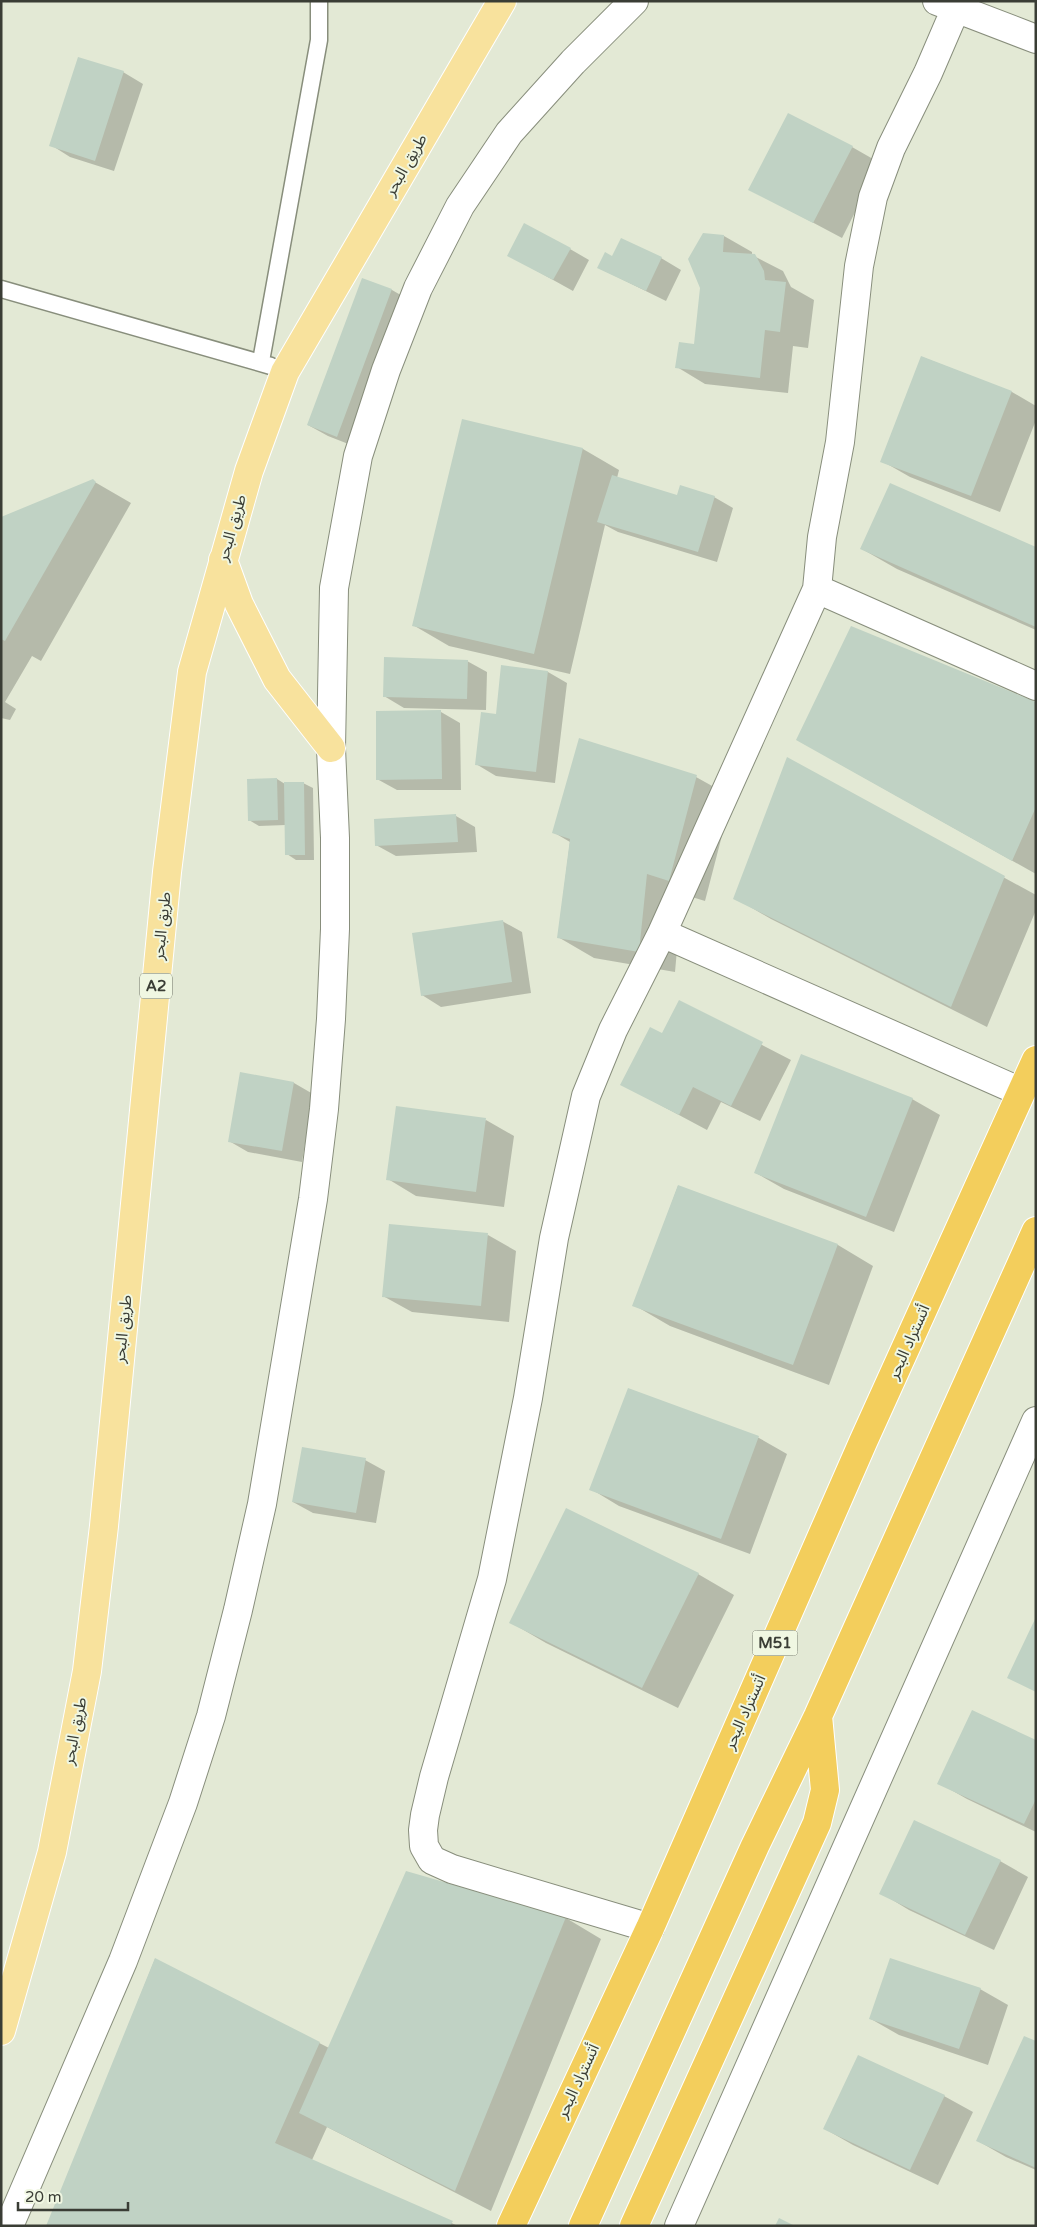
<svg xmlns="http://www.w3.org/2000/svg" width="1037" height="2227" font-family="'Varela Round','Noto Sans Arabic',sans-serif">
  <style>
    .shadow { fill: #0003 }
    .building { fill: #c0d2c4 }
    .lines { fill: none; stroke-linecap: round; stroke-linejoin: round }
    .lane-casing { stroke: #888e7c; stroke-width: 19 }
    .street-casing { stroke: #888e7c; stroke-width: 30 }
    .secondary-casing { stroke: #888e7c; stroke-width: 30 }
    .primary-casing { stroke: #fff; stroke-width: 30 }
    .highway-casing { stroke: #fff; stroke-width: 30 }
    .lane { stroke: #fff; stroke-width: 16 }
    .street { stroke: #fff; stroke-width: 28 }
    .secondary { stroke: #fff; stroke-width: 28 }
    .primary { stroke: #f8e29d; stroke-width: 28 }
    .highway { stroke: #f3ce5c; stroke-width: 28 }
    .labels { text-anchor: middle; dominant-baseline: central; stroke-width: 4; stroke-linejoin: round; paint-order: stroke }
    .shield { fill: #f0f7e2; stroke: #717569; stroke-width: 1 }
    .shield-label { font-size: 15px; font-weight: bold; fill: #3a3d35 }
    .street-label { font-size: 16px; fill: #3a3d35; stroke: #f0f7e2 }
  </style>
  <rect width="100%" height="100%" fill="#e3e9d5"/>
  <path class="shadow" d="M123 72 143 84 114 171 70 157 51 145Z
    M852 147 880 163 842 238 750 189Z
    M724 236 752 252V255L783 271 791 287 814 300 808 348 793 346 788 393 705 384 677 367 695 346Z
    M570 249 589 260 573 291 528 266Z
    M613 258H661L681 270 666 301 599 268Z
    M363 280 392 290 411 301 356 447 328 436 308 425Z
    M922 357 1012 392 1036 406V420L1000 512 910 477 882 461Z
    M463 421 583 449 619 470 617 478 677 497H714L733 508 717 562 618 532 605 525 570 674 449 646 413 625Z
    M93 481 131 503 41 661 32 656 5 702 16 709 10 720 1 718V518Z
    M862 549H1036V630L897 569Z
    M467 661 487 672 486 710 404 708 384 696Z
    M502 666 548 672 567 683 555 783 496 776 476 764 497 715Z
    M1036 704V874L833 760Z
    M377 712H441L460 723 461 790H397L377 779Z
    M788 759 1036 895V910L987 1027 771 919 735 898Z
    M696 777 732 797 705 901 682 894 675 972 594 958 558 937 570 842 553 832Z
    M277 779 285 784 303 783 313 788 314 860H296L287 854 286 825 259 826 249 820Z
    M456 816 475 827 477 852 396 856 376 845Z
    M502 921 522 932 531 993 441 1007 422 995Z
    M679 1002 791 1060 760 1121 721 1102 707 1130 621 1084 663 1034Z
    M241 1074 294 1083 313 1094 302 1162 248 1152 229 1141Z
    M912 1099 940 1115 894 1232 784 1189 756 1173Z
    M486 1120 514 1136 504 1207 416 1196 388 1179Z
    M678 1186 838 1245 873 1266 829 1385 670 1326 634 1305Z
    M488 1235 516 1251 509 1322 412 1312 383 1296Z
    M629 1389 759 1438 787 1454 750 1554 619 1506 591 1489Z
    M365 1460 385 1471 376 1523 313 1513 293 1502Z
    M698 1574 734 1595 678 1708 546 1643 510 1622Z
    M1036 1741V1832L967 1799 939 1783Z
    M1000 1861 1028 1877 994 1950 909 1910 881 1893Z
    M566 1918 601 1939 491 2211 327 2127 312 2160 458 2226H48L155 1959 329 2048Z
    M980 1989 1008 2005 988 2065 899 2035 871 2019Z
    M1036 2042V2170L1006 2157 978 2141Z
    M859 2057 944 2096 973 2112 938 2185 853 2145 825 2129Z"/>
  <path class="building" d="M78 57 124 71 95 161 49 146Z
    M788 113 853 146 813 223 748 190Z
    M524 223 571 248 553 280 507 256Z
    M703 233 724 235 723 252 755 254 764 271 765 280 786 282 780 332 765 330 760 378 675 368 679 342 694 344 700 288 688 259Z
    M621 238 662 257 646 291 597 268 605 252 612 256Z
    M362 278 392 289 337 437 307 425Z
    M921 356 1012 391 971 496 880 462Z
    M462 419 583 448 534 654 412 626Z
    M612 475 677 495 680 485 715 496 698 552 597 522Z
    M93 479 96 482 5 641 1 639V517Z
    M890 483 1036 547V627L860 549Z
    M851 626 1036 702V807L1012 861 796 740Z
    M384 657 468 660 467 699 383 697Z
    M501 665 548 671 536 772 475 765 481 712 496 714Z
    M441 710 442 779 376 780V711Z
    M579 738 697 775 669 881 647 874 639 952 557 938 570 839 552 833Z
    M787 757 1005 876 951 1007 733 899Z
    M277 778 278 820 248 821 247 779Z
    M284 782H304L305 855H285Z
    M456 814 458 842 375 846 374 819Z
    M503 920 512 982 421 996 412 933Z
    M679 1000 763 1042 731 1106 693 1087 679 1115 620 1085 650 1027 662 1033Z
    M801 1054 913 1098 866 1217 754 1173Z
    M240 1072 294 1082 282 1151 228 1142Z
    M396 1106 486 1118 476 1192 386 1180Z
    M678 1185 838 1244 793 1365 632 1306Z
    M389 1224 488 1233 481 1306 382 1297Z
    M628 1388 759 1436 721 1539 589 1490Z
    M302 1447 366 1458 356 1513 292 1502Z
    M566 1508 699 1573 642 1688 509 1623Z
    M1036 1617V1692L1007 1678Z
    M972 1710 1036 1740V1799L1024 1824 937 1784Z
    M914 1820 1001 1860 965 1935 879 1894Z
    M406 1871 566 1917 455 2191 299 2113Z
    M155 1958 320 2042 275 2143 453 2221 450 2226H46Z
    M890 1958 981 1988 959 2049 869 2019Z
    M1024 2036 1036 2041V2168L976 2141Z
    M858 2055 945 2095 910 2170 823 2129Z
    M779 2218 795 2226H775Z"/>
  <g class="lines">
    <g class="lane-casing">
      <path id="lane" d="M1 289 271 366
        M261 361 319 40V1"/>
    </g>
    <g class="street-casing">
      <path id="street" d="M937 1 1036 39
        M817 589 1036 686
        M662 933 1021 1092
        M650 1928 452 1869 432 1860 424 1846 423 1830 425 1815 434 1777 492 1579 528 1398 554 1238 586 1096 613 1030 662 933 817 589 822 537 840 442 859 266 873 197 891 148 928 73 959 1"/>
    </g>
    <g class="secondary-casing">
      <path id="secondary" d="M9 2226 123 1961 183 1803 211 1716 238 1610 262 1504 313 1199 324 1109 331 1019 335 929V838L331 748 334 588 358 456 386 370 418 288 460 206 509 133 573 62 634 1
        M679 2226 1036 1421"/>
    </g>
    <g class="primary-casing">
      <path id="primary" d="M223 560 239 604 277 679 331 748
        M1 2031 52 1852 87 1671 104 1526 167 872 192 672 249 471 285 372 502 1"/>
    </g>
    <g class="highway-casing">
      <path id="highway" d="M511 2226 650 1928 863 1442 1036 1060
        M583 2226 755 1846 818 1716 1036 1231
        M634 2226 817 1823 825 1790 818 1716"/>
    </g>
    <use href="#lane" class="lane"/>
    <use href="#street" class="street"/>
    <use href="#secondary" class="secondary"/>
    <use href="#primary" class="primary"/>
    <use href="#highway" class="highway"/>
  </g>
  <g class="labels">
    <g class="shield">
      <rect x="140" y="973.5" width="32" height="25" rx="4"/>
      <rect x="752.5" y="1630.5" width="45" height="25" rx="4"/>
    </g>
    <g class="shield-label">
      <text x="156" y="986">A2</text>
      <text x="775" y="1643">M51</text>
    </g>
    <g class="street-label">
      <text transform="translate(406 165) rotate(-60)">طريق البحر</text>
      <text transform="translate(232 528) rotate(-74)">طريق البحر</text>
      <text transform="translate(162 926) rotate(-84)">طريق البحر</text>
      <text transform="translate(123 1329) rotate(-84)">طريق البحر</text>
      <text transform="translate(909 1342) rotate(-66)">أتستراد البحر</text>
      <text transform="translate(745 1712) rotate(-66)">أتستراد البحر</text>
      <text transform="translate(75 1731) rotate(-79)">طريق البحر</text>
      <text transform="translate(578 2081) rotate(-65)">أتستراد البحر</text>
    </g>
  </g>
  <rect width="1037" height="2227" fill="none" stroke="#3a3d35" stroke-width="5"/>
  <path d="M18 2202v8h110v-8" fill="none" stroke="#3a3d35" stroke-width="2.5"/>
  <text x="25" y="2202" font-size="15" fill="#3a3d35" stroke="#f0f7e2" stroke-width="4" paint-order="stroke">20 m</text>
</svg>
